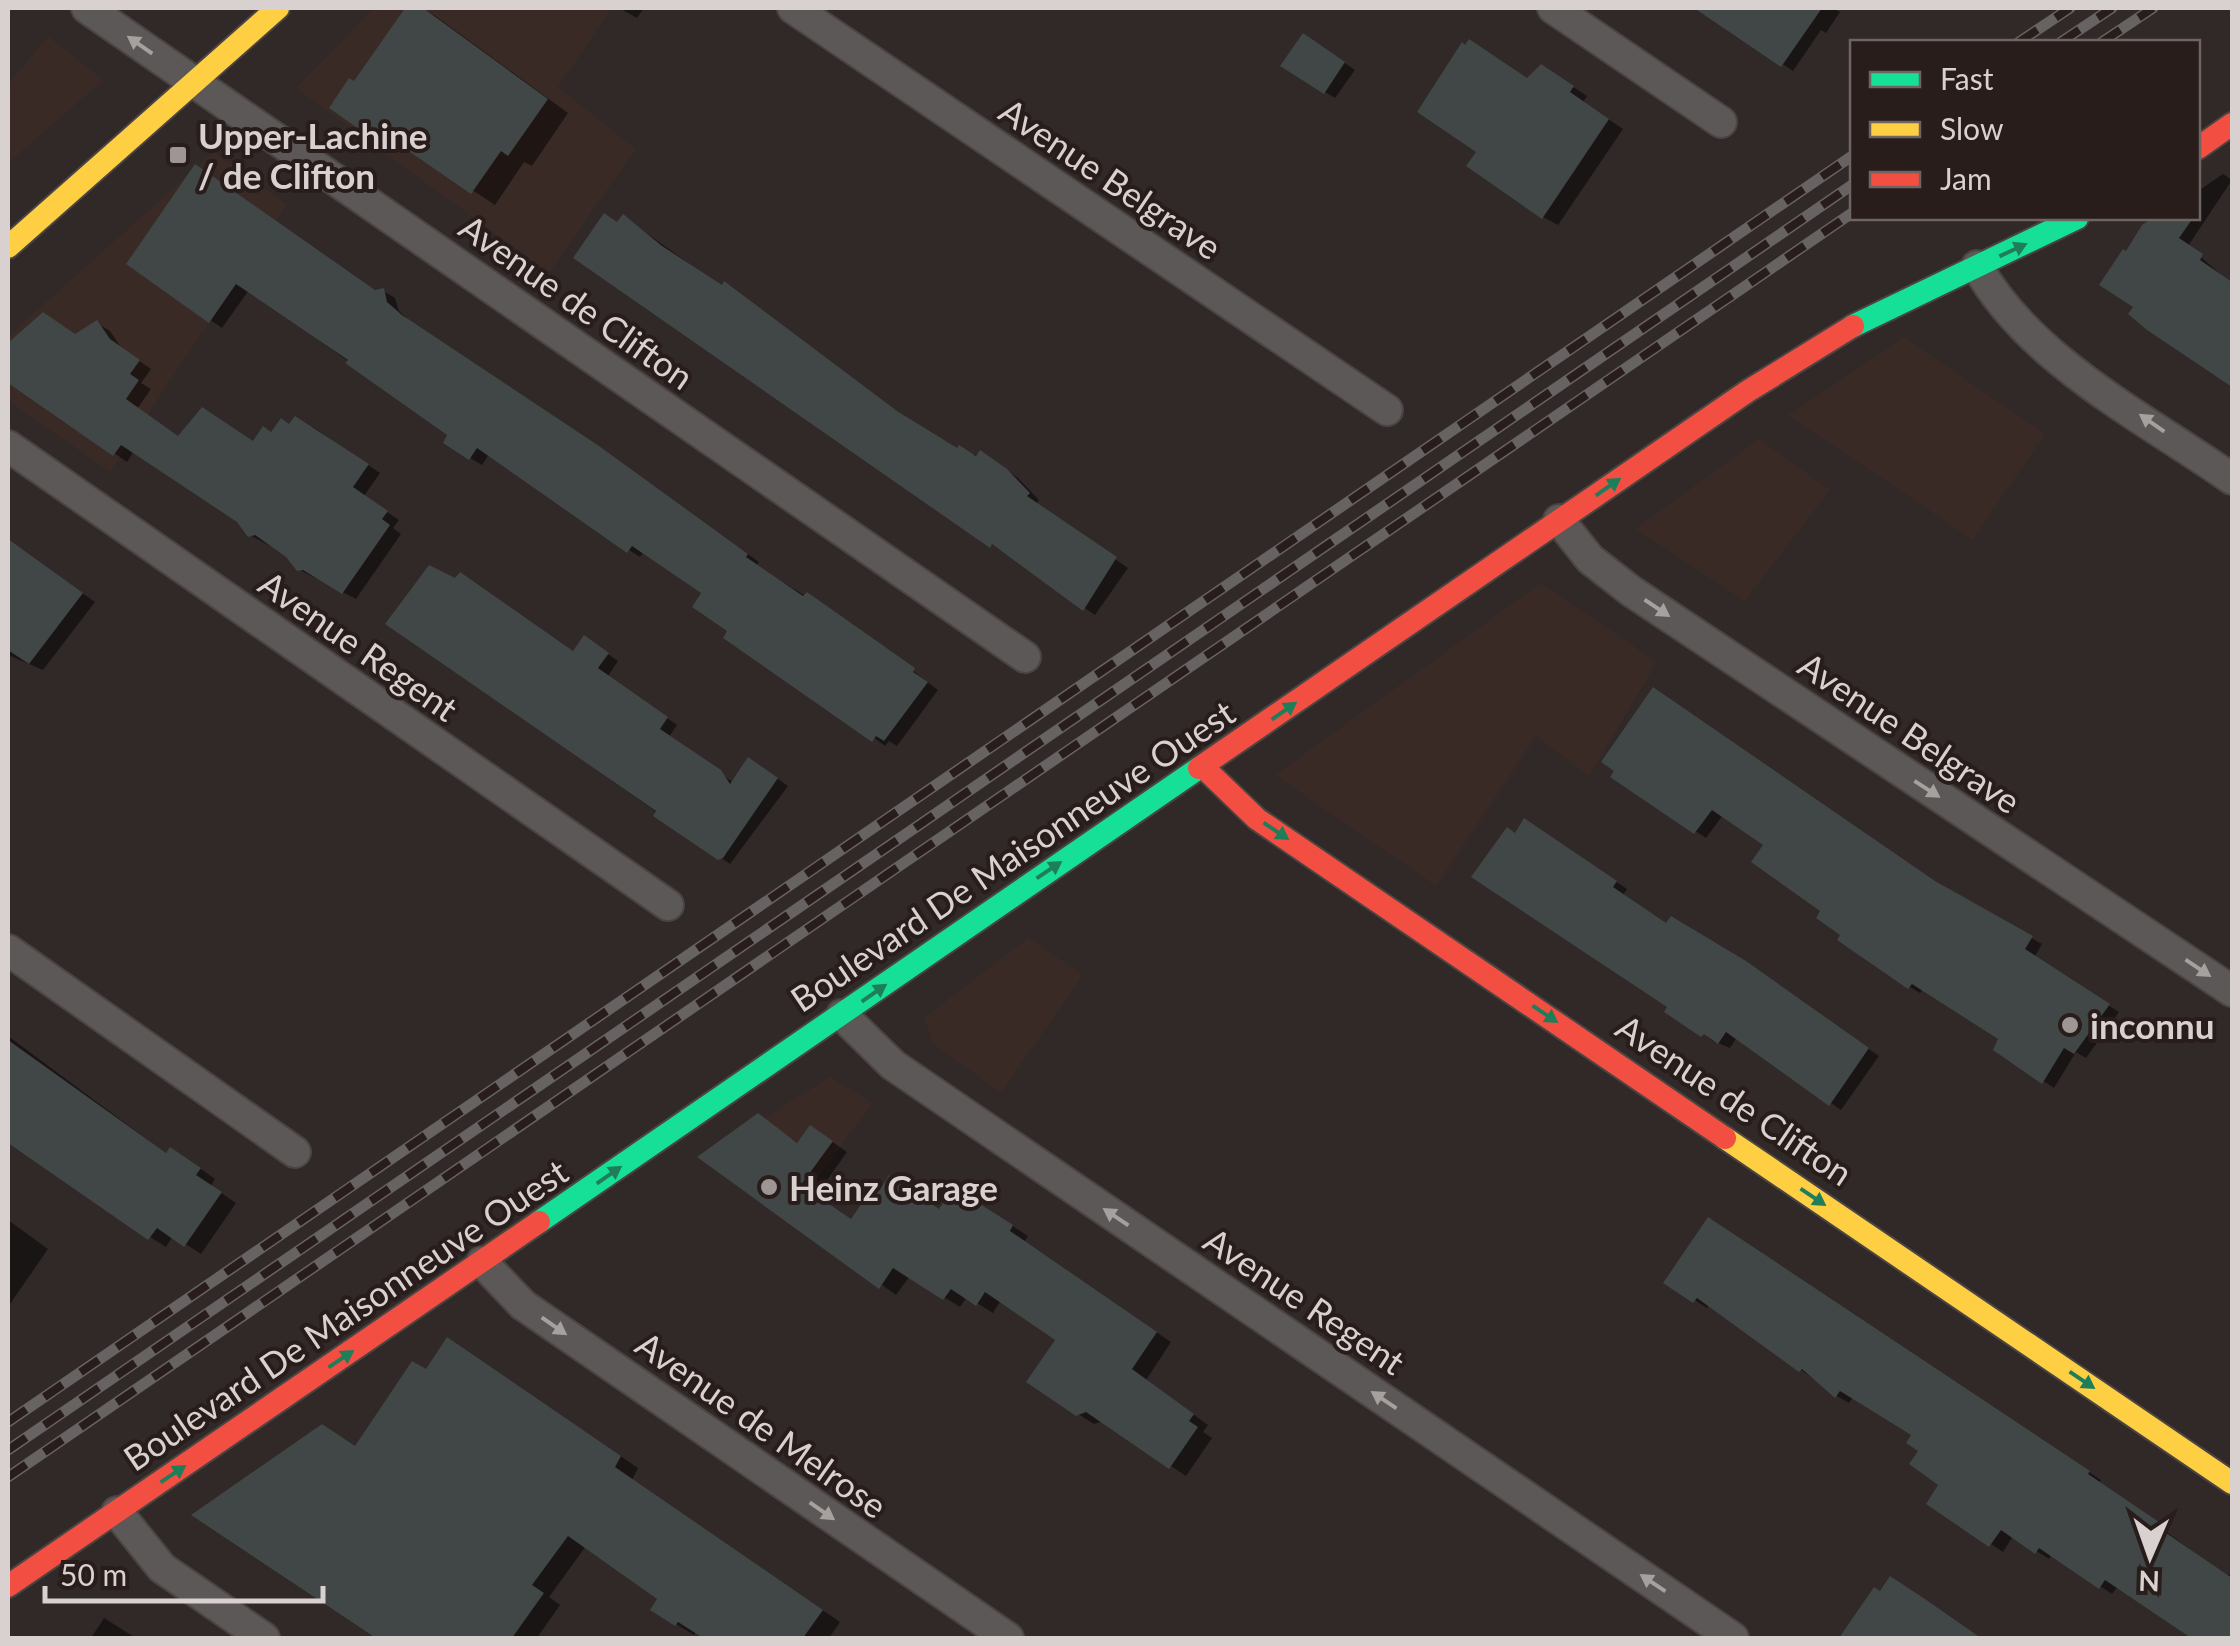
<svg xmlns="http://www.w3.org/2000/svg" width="2240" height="1646" font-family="Lato,sans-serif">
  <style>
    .built { fill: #3a2a26 }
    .shadow { fill: #0007 }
    .building { fill: #404746 }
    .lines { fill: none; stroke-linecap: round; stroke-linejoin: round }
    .street-casing { stroke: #4a4543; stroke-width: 34 }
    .fast-casing { stroke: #4a4543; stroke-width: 26 }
    .slow-casing { stroke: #4a4543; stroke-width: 26 }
    .jam-casing { stroke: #4a4543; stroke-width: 26 }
    .street { stroke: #5c5857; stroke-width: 30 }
    .fast { stroke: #16e098; stroke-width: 22 }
    .slow { stroke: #ffcf43; stroke-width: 22 }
    .jam { stroke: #f24e42; stroke-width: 22 }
    .rail-casing { stroke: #676362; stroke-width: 11 }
    .rail { stroke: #281d1b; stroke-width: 8; stroke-dasharray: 22; stroke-linecap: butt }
    .oneway { fill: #a6a19f }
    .oneway2 { fill: #1f7e5a }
    .poi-dot { fill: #9d9695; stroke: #281d1b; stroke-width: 4 }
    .labels { text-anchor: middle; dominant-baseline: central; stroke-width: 8; stroke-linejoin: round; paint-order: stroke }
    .poi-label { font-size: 35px; font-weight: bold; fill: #d8d1cf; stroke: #281d1b; text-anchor: start }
    .street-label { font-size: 35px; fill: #d8d1cf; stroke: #281d1b }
  </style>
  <rect width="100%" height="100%" fill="#302928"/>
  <path class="built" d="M374 8H612L558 87 636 149 549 273 296 88Z
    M48 36 104 80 8 163V84Z
    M214 152 287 204 110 472 8 401V336Z
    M1904 337 2045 434 1973 540 1788 415Z
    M1759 439 1830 490 1745 601 1635 529Z
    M1541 583 1657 662 1589 776 1536 736 1436 886 1275 775Z
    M1028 938 1083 975 1001 1093 932 1043 924 1018Z
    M830 1076 872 1103 789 1217 706 1157Z"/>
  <path class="shadow" d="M408 8H421L434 15 568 113 532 166 524 162 495 205 407 147 402 153 380 141 355 85Z
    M619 8H644L637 18Z
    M1699 8H1833L1840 12 1826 33 1821 30 1793 71Z
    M1314 42 1355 70 1335 98 1325 92Z
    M1557 76 1587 96 1583 102 1623 129 1558 225 1543 217 1528 80Z
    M2223 174 2232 180 2188 246 2232 284V381L2132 313 2144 226 2158 218H2198V191Z
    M618 224H634L908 421 956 450 992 459 1018 478 1039 500 1036 504 1128 568 1095 615 576 257Z
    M129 264 383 291 395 298 399 311 414 325 611 456 759 562 756 566 852 624 938 690 897 746 889 741 885 746 731 630 705 592 644 551 640 557 629 550 489 454 482 465 470 458 451 435 249 290 222 328Z
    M43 315 76 336 97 323 110 331 122 349 151 369 141 383 151 389 137 409 180 438 254 443 290 427H313L380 473 364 496 399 520 393 528 401 534 356 599 298 569 287 555 250 535 238 520 134 451 127 462 8 380V346Z
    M8 540 95 602 43 670 8 655Z
    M389 623 574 654 595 645 618 661 608 676 677 725 669 737 734 783 760 766 788 786 730 864Z
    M1618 770 1945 890 2042 944 2034 958 2119 1012 2086 1058 2076 1052 2054 1088 1996 1049 2001 1038 1923 989 1920 993 1910 987 1840 939 1844 934 1766 845 1723 815 1706 838 1613 777Z
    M1535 827 1627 889 1623 895 1667 926 1757 971 1879 1056 1841 1110 1737 1037 1730 1048 1713 1041 1671 1007 1516 836Z
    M8 1036 168 1155 187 1159 215 1179 211 1186 236 1203 201 1254 173 1236 166 1247 150 1237 8 1140Z
    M758 1116 799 1144 827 1138 847 1152 816 1196 852 1221 983 1207 1028 1236 1024 1242 1171 1342 1146 1380 1208 1425 1203 1432 1212 1438 1186 1476 1103 1421 1094 1424 1078 1414 1058 1339 1001 1300 993 1313 967 1297 960 1307 910 1276 896 1295 701 1157Z
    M8 1220 48 1249 8 1307Z
    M1721 1227 2101 1480 2099 1483 2227 1576 2232 1573V1638H2191L2118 1586 2112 1594 2052 1554 2049 1559 2013 1536 2003 1552 1929 1503 1942 1484 1915 1434 1853 1397 1849 1403 1837 1396 1710 1304 1707 1308 1667 1282Z
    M466 1351 638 1468 632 1480 840 1622 829 1638H707L697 1631 694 1635 676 1624 660 1598 586 1546 549 1597 560 1605 537 1638H378L195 1515 357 1448 427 1372Z
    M1902 1585 1978 1638 1844 1636 1881 1594Z
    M104 1618 136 1638H91Z"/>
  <path class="building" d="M405 8H423L548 99 508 156 501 151 471 194 384 134 379 143 329 108 349 78 354 81Z
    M1694 8H1822L1781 67Z
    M1303 33 1345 62 1324 94 1280 66Z
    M1469 39 1527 78 1541 64 1574 86 1570 92 1609 119 1542 219 1466 166 1476 152 1417 112 1462 42 1465 45Z
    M195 164 375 290 384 288 387 302 402 315 599 446 748 554 746 557 803 596 807 592 915 668 913 672 928 682 884 741 876 736 872 742 723 638 727 631 692 607 701 593 632 546 627 553 477 448 469 460 443 443 447 435 345 363 348 360 236 284 209 323 126 264Z
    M604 213 617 222 623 214 662 246 722 285 724 281 897 411 957 448 959 445 976 456 980 450 1007 469 1030 493 1027 496 1117 557 1083 611 992 544 990 548 573 258Z
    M2153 218H2193L2179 238 2203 254 2200 260 2232 282V387L2147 330 2128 314 2133 307 2099 285 2123 249 2126 251 2142 225Z
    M43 312 75 334 97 320 110 339 140 360 130 374 139 380 126 399 178 436 202 407 253 441 263 426 271 432 281 418 289 424 295 416 369 464 353 487 388 511 382 519 390 525 342 594 303 570 297 571 286 557 255 535 248 537 237 522 121 445 113 456 8 383V343Z
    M8 539 83 593 29 664 8 650Z
    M429 565 455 578 460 572 573 651 584 635 609 653 598 668 668 717 660 729 721 770 730 784 748 757 778 778 723 858 718 860 653 816 656 811 385 624Z
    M1653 687 1935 881 2033 936 2025 949 2110 1004 2074 1054 2064 1048 2042 1084 1993 1050 1998 1039 1912 984 1908 989 1837 940 1840 935 1816 918 1820 911 1751 862 1763 845 1712 810 1694 834 1610 777 1614 771 1601 762Z
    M1524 818 1617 881 1613 887 1666 923 1671 916 1746 961 1869 1048 1829 1106 1726 1032 1718 1044 1704 1034 1701 1037 1664 1012 1667 1007 1471 877 1507 827 1515 833Z
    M8 1040 166 1153 170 1147 201 1168 196 1175 222 1192 184 1247 157 1228 148 1240 8 1143Z
    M758 1113 797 1143 810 1125 833 1141 801 1185 851 1219 873 1187 879 1191 889 1175 939 1209 951 1191 963 1199 966 1195 1013 1225 1010 1231 1157 1332 1132 1369 1194 1414 1189 1421 1198 1427 1169 1469 1086 1412 1076 1416 1026 1382 1055 1340 985 1292 976 1306 951 1289 943 1300 893 1268 879 1289 697 1157Z
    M1708 1217 2090 1471 2088 1474 2159 1522 2156 1526 2232 1578V1638H2191L2105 1580 2099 1589 2039 1548 2035 1554 2001 1530 1989 1547 1926 1504 1938 1485 1909 1464 1918 1451 1906 1443 1911 1435 1840 1391 1835 1398 1802 1369 1799 1372 1697 1298 1693 1303 1663 1283Z
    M447 1337 621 1456 615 1467 823 1610 803 1638H703L678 1622 675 1626 650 1610 657 1599 568 1536 532 1585 544 1593 512 1638H376L191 1515 322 1424 355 1446 412 1361 426 1369Z
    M1890 1576 1925 1599 1981 1638H1839L1874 1587 1880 1591Z"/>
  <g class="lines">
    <g class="street-casing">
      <path id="street" d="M87 8 1025 657
        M793 8 1387 410
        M1553 8 1721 122
        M1977 266C2030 361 2145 418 2232 479
        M8 446 668 905
        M1559 520 1590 559 1631 591 2232 991
        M8 950 295 1152
        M842 1015 893 1065 1733 1638
        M482 1262 523 1305 1008 1638
        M117 1512 162 1568 264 1638"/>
    </g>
    <g class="fast-casing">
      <path id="fast" d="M1853 326 2077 218
        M539 1222 1199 768"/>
    </g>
    <g class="slow-casing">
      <path id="slow" d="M8 247 278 8
        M1725 1138 2232 1483"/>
    </g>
    <g class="jam-casing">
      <path id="jam" d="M2198 148 2232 124
        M1203 767 1257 819 1725 1138
        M1199 768 1748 391 1853 326
        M8 1586 539 1222"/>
    </g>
    <use href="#street" class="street"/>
    <use href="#fast" class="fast"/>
    <use href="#slow" class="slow"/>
    <use href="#jam" class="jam"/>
    <g class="rail-casing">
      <path id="rail" d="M2019 42 2070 8
        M2061 42 2112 8
        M2102 42 2153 8
        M8 1422 1852 156
        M8 1450 1852 185
        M8 1477 1852 213"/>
    </g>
    <use href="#rail" class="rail"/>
  </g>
  <defs><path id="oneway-solid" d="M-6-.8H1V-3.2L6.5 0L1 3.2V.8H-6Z" transform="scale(2.5)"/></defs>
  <g class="oneway">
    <use href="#oneway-solid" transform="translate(140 45) rotate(-145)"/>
    <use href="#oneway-solid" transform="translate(2152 423) rotate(-145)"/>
    <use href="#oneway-solid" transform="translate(1657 608) rotate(34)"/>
    <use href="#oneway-solid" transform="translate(1927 789) rotate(33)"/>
    <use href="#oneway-solid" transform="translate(2198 968) rotate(34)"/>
    <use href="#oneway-solid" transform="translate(1116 1217) rotate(-146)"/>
    <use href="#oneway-solid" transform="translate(554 1326) rotate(35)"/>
    <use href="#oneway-solid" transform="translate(1384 1400) rotate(-146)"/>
    <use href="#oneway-solid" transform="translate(822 1511) rotate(35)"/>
    <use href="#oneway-solid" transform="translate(1653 1583) rotate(-146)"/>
  </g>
  <g class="oneway2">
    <use href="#oneway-solid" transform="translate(2013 250) rotate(-25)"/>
    <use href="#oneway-solid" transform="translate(1608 487) rotate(-35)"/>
    <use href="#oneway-solid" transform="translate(1284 711) rotate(-35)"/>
    <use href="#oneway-solid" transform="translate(1276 831) rotate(34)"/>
    <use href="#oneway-solid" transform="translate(1049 870) rotate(-34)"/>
    <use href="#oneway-solid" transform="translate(874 993) rotate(-35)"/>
    <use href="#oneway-solid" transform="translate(1545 1014) rotate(34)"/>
    <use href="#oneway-solid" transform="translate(609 1175) rotate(-35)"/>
    <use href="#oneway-solid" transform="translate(1813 1197) rotate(34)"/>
    <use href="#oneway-solid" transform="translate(341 1359) rotate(-34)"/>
    <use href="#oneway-solid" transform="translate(2082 1380) rotate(34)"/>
    <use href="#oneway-solid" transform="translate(173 1474) rotate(-34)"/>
  </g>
  <g class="poi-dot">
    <rect x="168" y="145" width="20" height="20" rx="5"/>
    <circle cx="2070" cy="1025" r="10"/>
    <circle cx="769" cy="1187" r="10"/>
  </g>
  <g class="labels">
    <g class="poi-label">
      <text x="198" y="135">Upper-Lachine<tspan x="198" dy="40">/ de Clifton</tspan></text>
      <text x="2090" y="1025">inconnu</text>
      <text x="789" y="1187">Heinz Garage</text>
    </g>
    <g class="street-label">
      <text transform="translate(1111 178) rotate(34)">Avenue Belgrave</text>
      <text transform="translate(577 301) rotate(35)">Avenue de Clifton</text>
      <text transform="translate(359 645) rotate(35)">Avenue Regent</text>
      <text transform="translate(1910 732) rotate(34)">Avenue Belgrave</text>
      <text transform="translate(1012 855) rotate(-34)">Boulevard De Maisonneuve Ouest</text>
      <text transform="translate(1735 1099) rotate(34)">Avenue de Clifton</text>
      <text transform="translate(1305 1300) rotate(34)">Avenue Regent</text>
      <text transform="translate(345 1314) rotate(-34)">Boulevard De Maisonneuve Ouest</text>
      <text transform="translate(762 1424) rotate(35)">Avenue de Melrose</text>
    </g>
  </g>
  <rect width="2240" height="1646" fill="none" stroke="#d8d1cf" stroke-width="20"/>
  <rect x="1850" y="40" width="350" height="180" fill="#281d1b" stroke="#6e6563" stroke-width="2.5"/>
  <rect x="1870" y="72" width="50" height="15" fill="#16e098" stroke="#6e6563" stroke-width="2.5"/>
  <text x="1940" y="90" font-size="30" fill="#d8d1cf">Fast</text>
  <rect x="1870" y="122" width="50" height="15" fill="#ffcf43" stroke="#6e6563" stroke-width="2.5"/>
  <text x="1940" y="140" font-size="30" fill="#d8d1cf">Slow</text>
  <rect x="1870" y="172" width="50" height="15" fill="#f24e42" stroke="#6e6563" stroke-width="2.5"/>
  <text x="1940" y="190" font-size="30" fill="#d8d1cf">Jam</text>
  <g transform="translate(2150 1556) rotate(182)" stroke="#281d1b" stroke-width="8" paint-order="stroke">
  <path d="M0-8L18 38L0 25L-18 38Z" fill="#d8d1cf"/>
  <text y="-15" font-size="28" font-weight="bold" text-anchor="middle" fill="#d8d1cf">N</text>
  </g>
  <path d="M45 1586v15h278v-15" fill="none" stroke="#d8d1cf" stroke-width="5"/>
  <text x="60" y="1586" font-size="30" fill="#d8d1cf" stroke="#281d1b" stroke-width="8" paint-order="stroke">50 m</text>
</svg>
